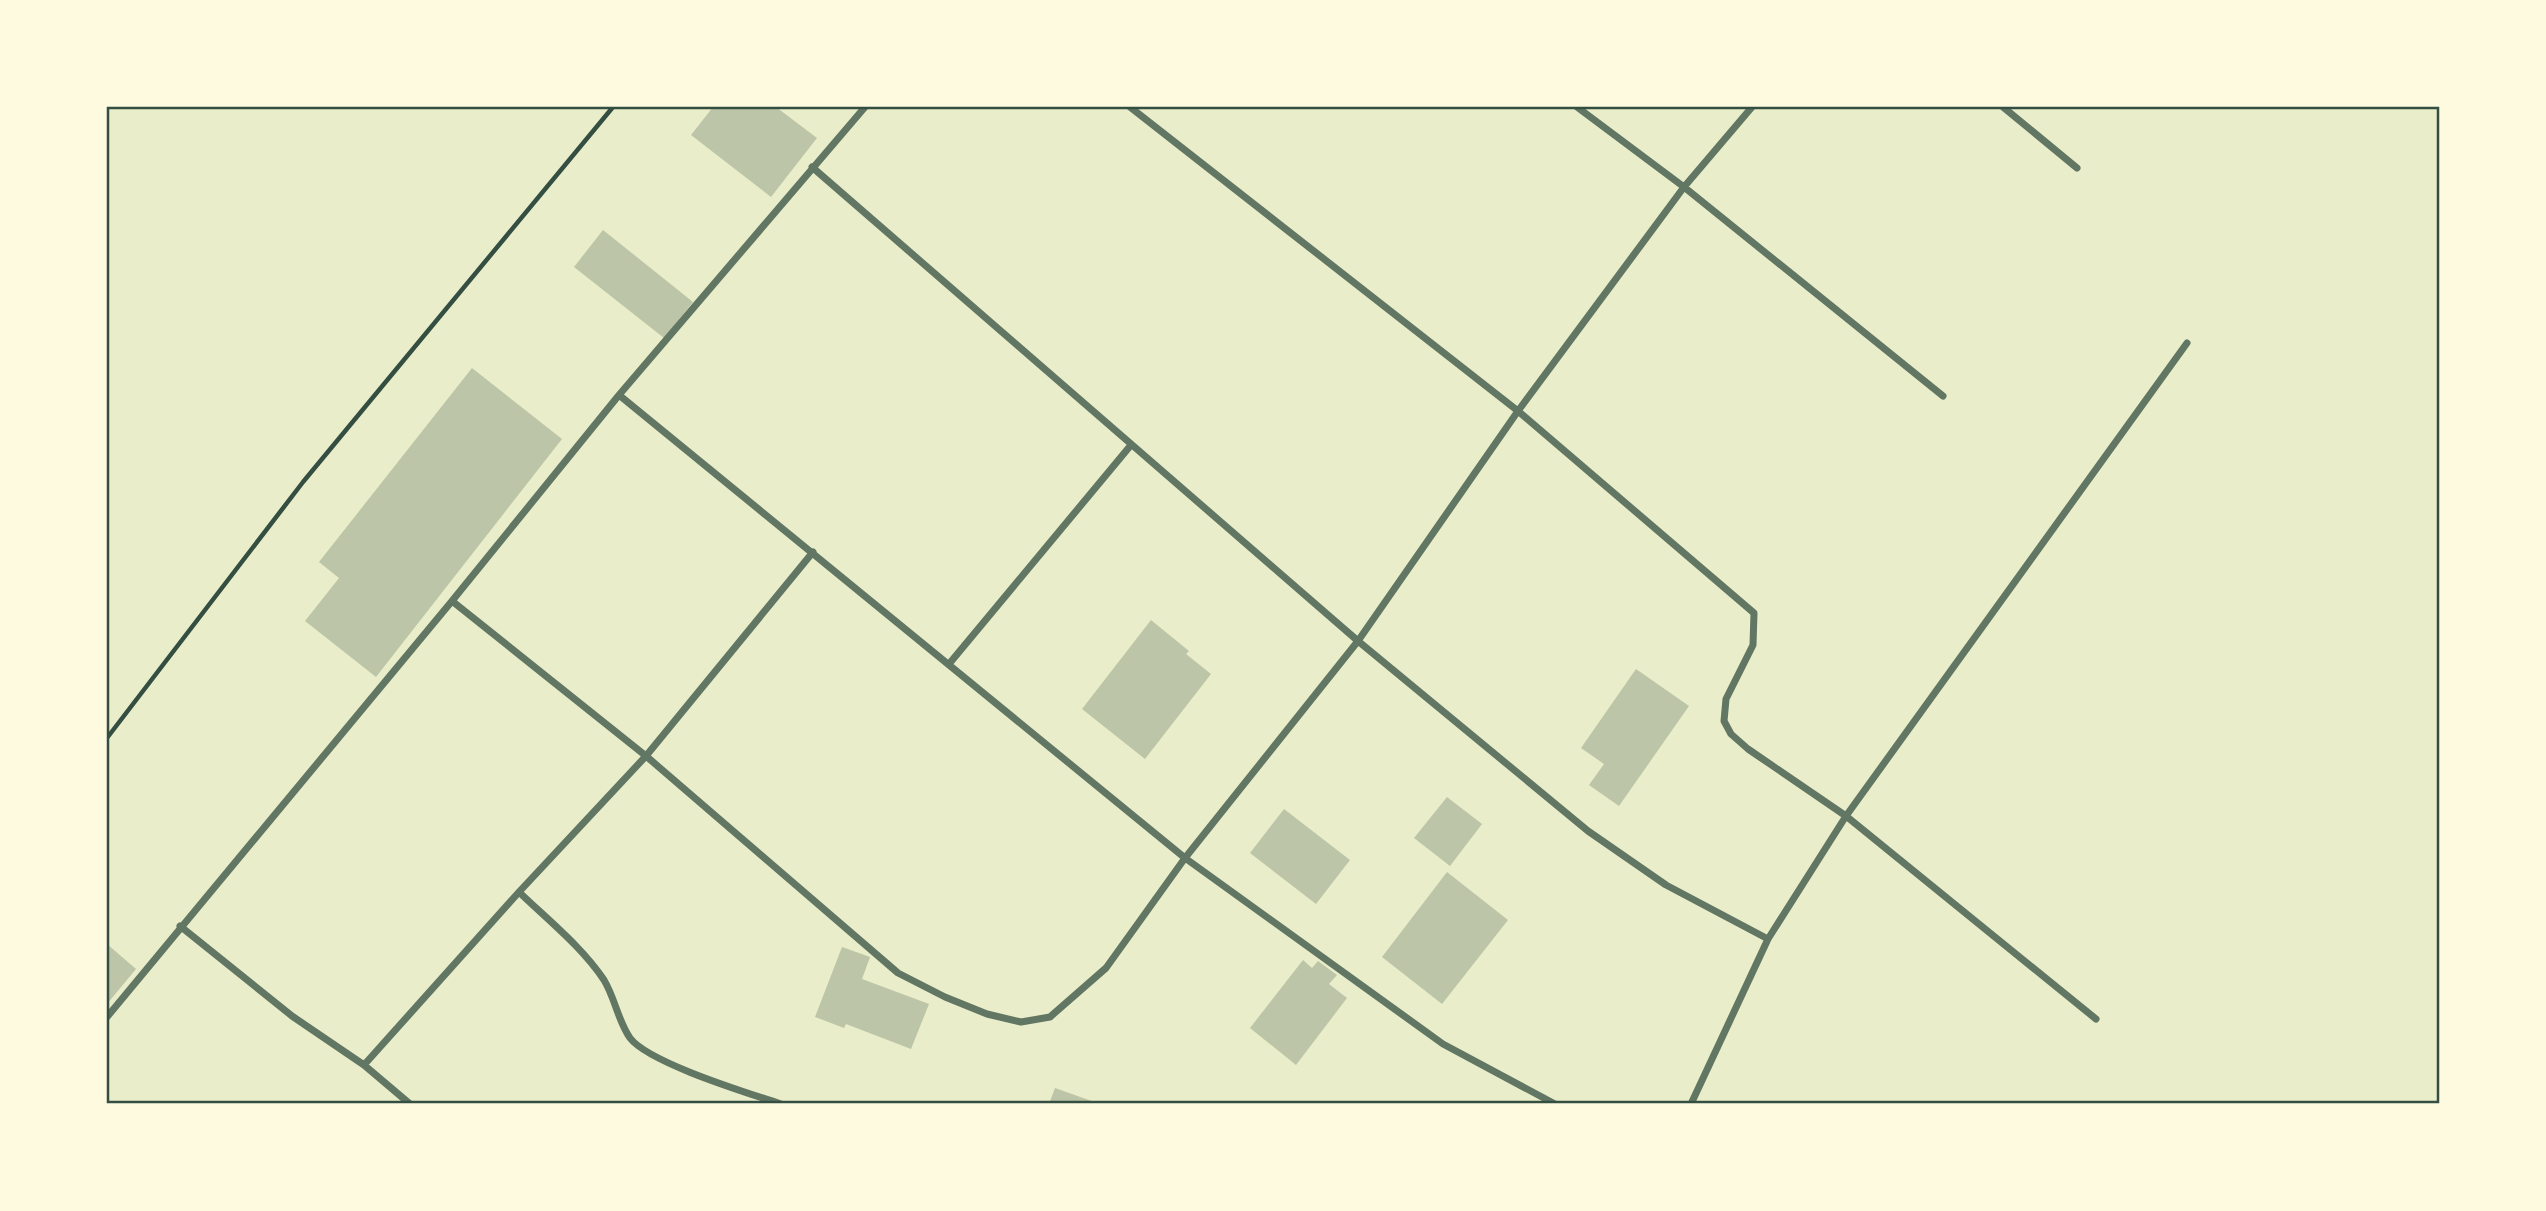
<svg xmlns="http://www.w3.org/2000/svg" width="2546" height="1211" font-family="'IBM Plex Sans',sans-serif">
  <style>
    .building { fill: #bcc5a7 }
    .lines { fill: none; stroke-linecap: round; stroke-linejoin: round }
    .path { stroke: #344e41; stroke-width: 4.5 }
    .minor { stroke: #617663; stroke-width: 7 }
    .neatline { fill: none; stroke: #344e41; stroke-width: 2.5 }
  </style>
  <rect width="100%" height="100%" fill="#e9edc9"/>
  <path class="building" d="M713 107H776L817 138 771 197 691 135Z
    M603 230 693 302 664 338 574 267Z
    M472 368 562 439 376 677 305 621 339 578 319 562Z
    M1151 620 1189 651 1186 654 1211 674 1145 759 1082 709Z
    M1636 669 1689 706 1619 806 1589 785 1604 764 1581 748Z
    M1447 797 1482 824 1450 866 1414 838Z
    M1284 809 1350 860 1316 904 1250 853Z
    M1447 872 1508 920 1442 1004 1382 957Z
    M107 944 136 969 107 1004Z
    M842 947 870 957 862 979 929 1004 911 1049 846 1024 844 1028 815 1017Z
    M1303 960 1312 968 1318 961 1337 975 1329 984 1347 998 1296 1065 1250 1028Z
    M1055 1088 1100 1104H1049Z"/>
  <g class="lines">
    <path class="path" d="M107 738 303 482 613 107"/>
    <path class="minor" d="M1130 107 1518 411 1754 613 1753 645 1726 699 1724 721 1731 734 1748 749 1846 816 2096 1019
      M1577 107 1684 187 1943 396
      M2003 107 2077 168
      M812 167 1358 641 1588 831 1666 885 1768 939
      M619 395 1185 858 1443 1044 1555 1104
      M452 601 646 756 898 973 945 997 987 1014 1021 1022 1050 1017 1106 968 1185 858 1358 641 1518 411 1684 187 1752 107
      M949 664 1131 445
      M519 892C548 920 582 947 604 980 615 998 618 1021 630 1038 649 1063 748 1093 781 1104
      M180 926 292 1016 364 1065 410 1104
      M107 1017 452 601 619 395 865 107
      M364 1065 519 892 646 756 813 552
      M1691 1104 1768 939 1846 816 2187 343"/>
  </g>
  <rect width="2546" height="1211" fill="none" stroke="#fefae0" stroke-width="217"/>
  <rect x="108" y="108" width="2330" height="994" class="neatline"/>
</svg>
